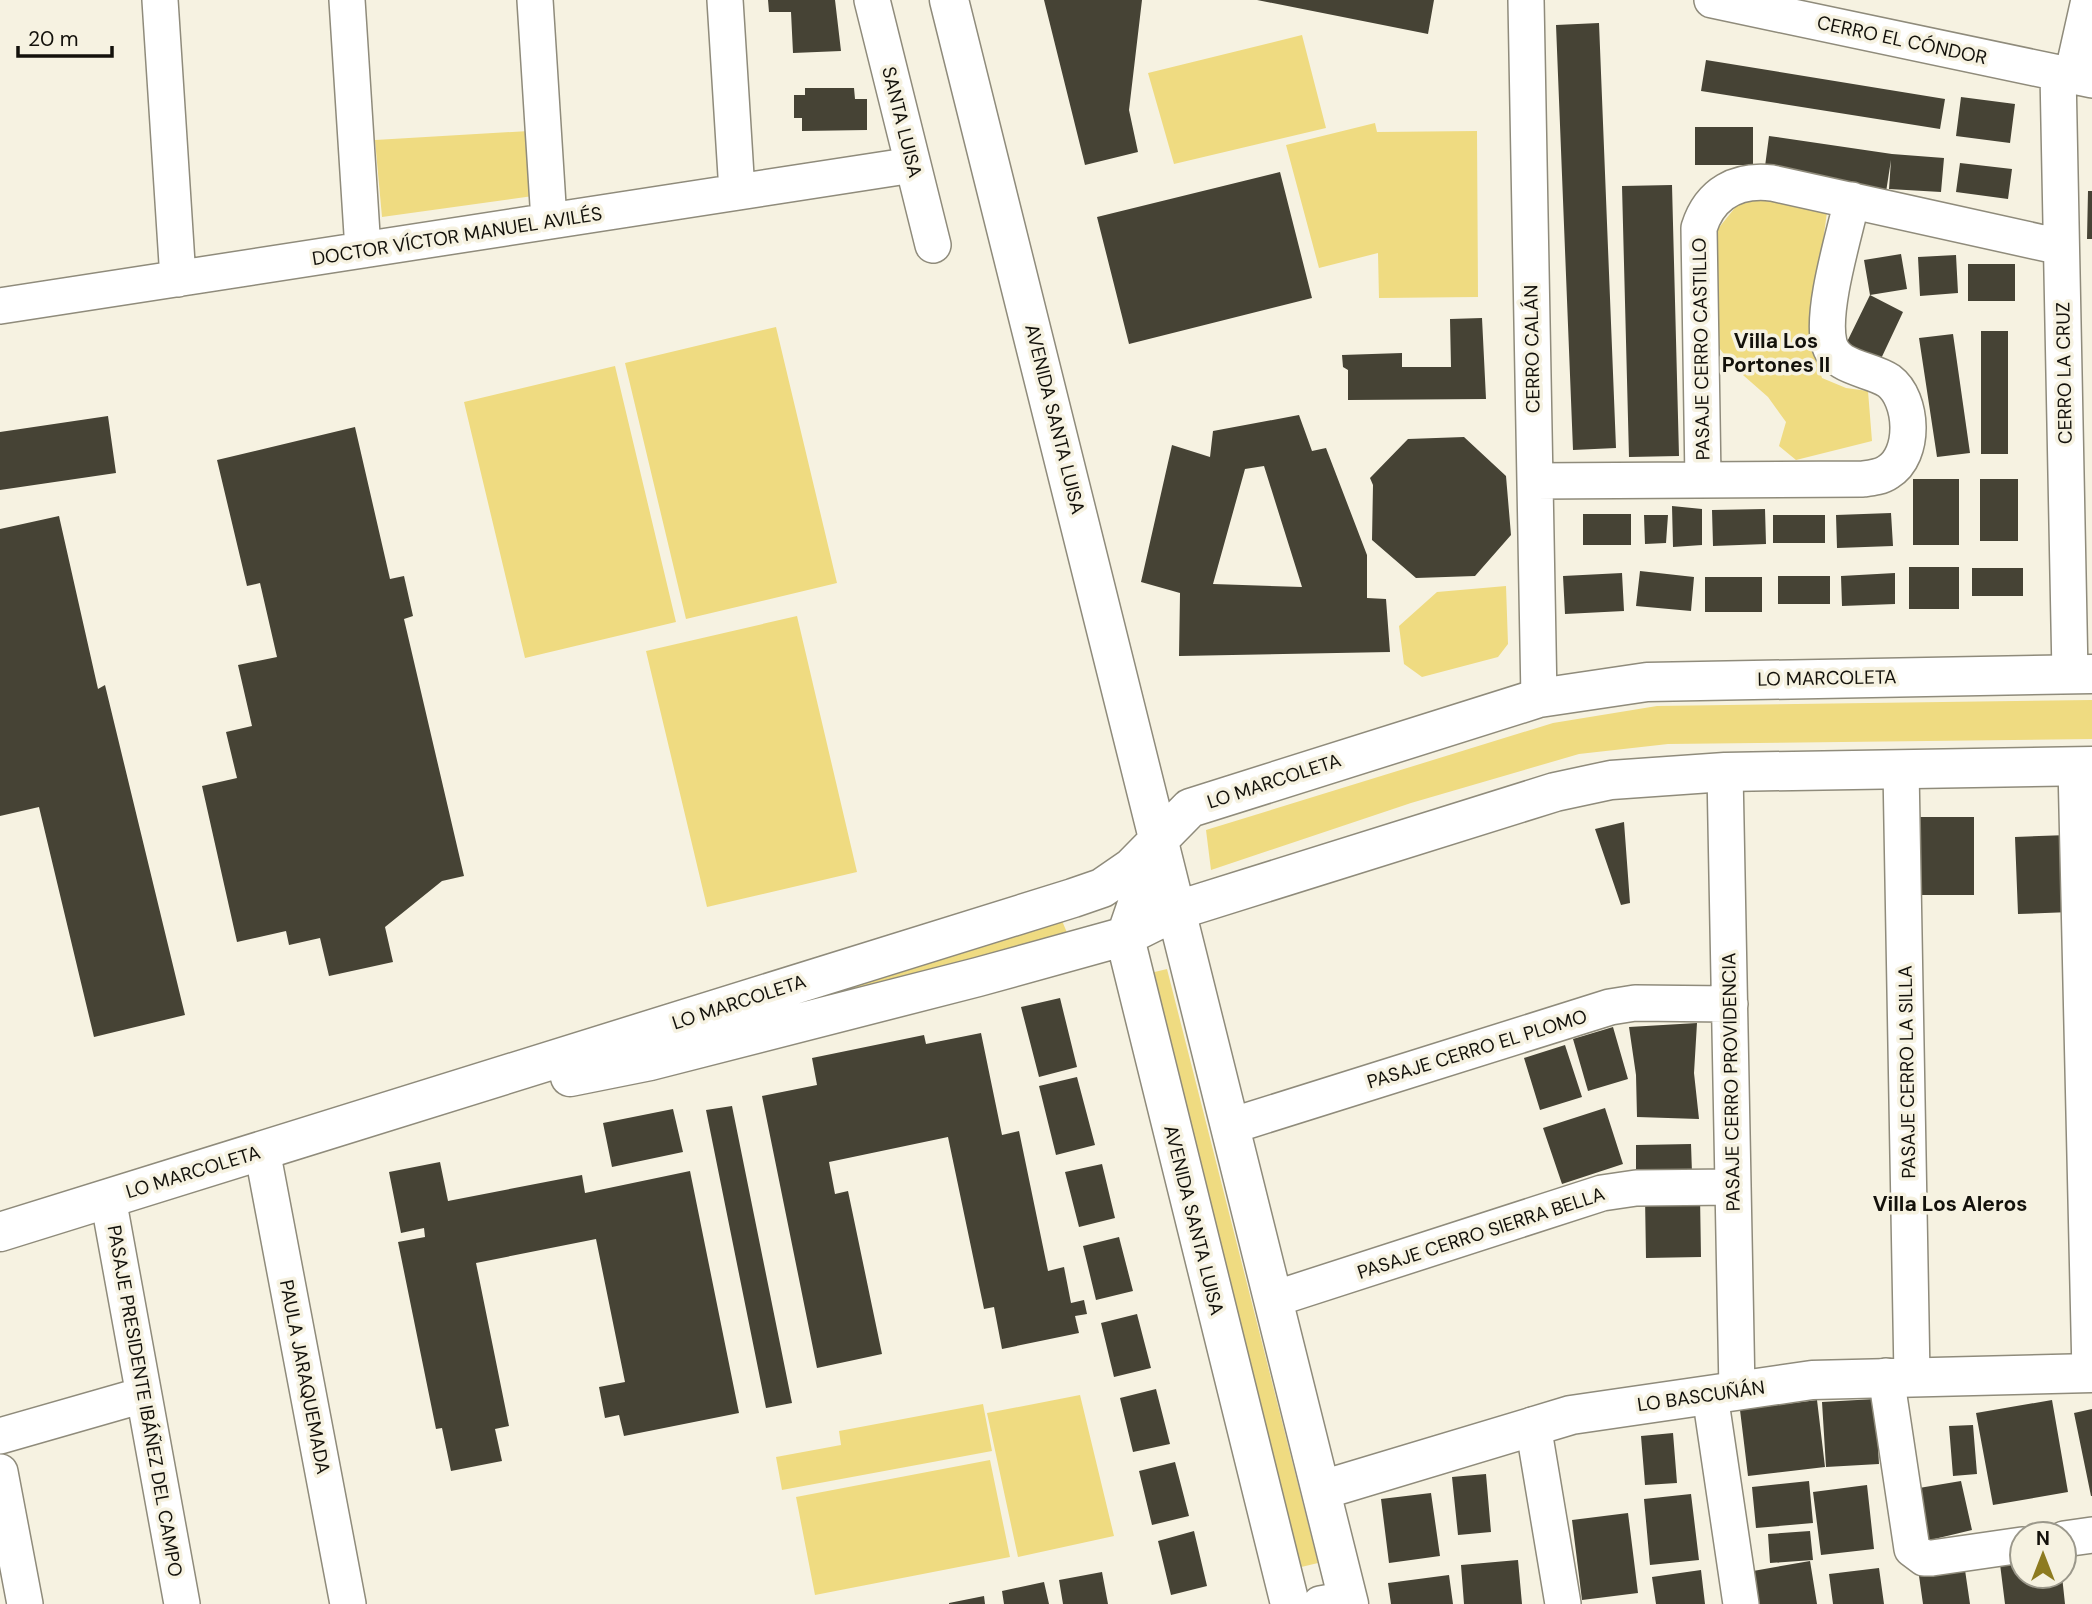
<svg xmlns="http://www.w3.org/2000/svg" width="2092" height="1604" font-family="'DM Sans',sans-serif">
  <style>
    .green { fill: #efdb81 }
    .building { fill: #464335; fill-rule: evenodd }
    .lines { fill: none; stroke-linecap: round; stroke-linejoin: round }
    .street-casing { stroke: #8f8b7b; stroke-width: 38 }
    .secondary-casing { stroke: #8f8b7b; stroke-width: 41 }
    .street { stroke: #fff; stroke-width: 35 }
    .secondary { stroke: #fff; stroke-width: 38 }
    .labels { text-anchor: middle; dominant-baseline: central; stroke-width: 7; stroke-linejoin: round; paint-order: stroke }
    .street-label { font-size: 19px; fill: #13110b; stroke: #f6f2e1 }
    .neighbourhood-label { font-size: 21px; font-weight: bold; fill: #13110b; stroke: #f6f2e1 }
  </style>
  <rect width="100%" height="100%" fill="#f6f2e1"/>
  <path class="green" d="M1302 35 1326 128 1174 164 1148 73Z
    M1375 123 1377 132 1477 131 1478 297 1379 298 1378 253 1319 268 1286 145Z
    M529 131 533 196 382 217 375 140Z
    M1762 194 1827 212 1810 339 1822 378 1846 388 1868 391 1872 441 1796 460 1779 446 1786 422 1768 397 1735 368 1716 344 1713 235 1738 204Z
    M776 327 837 583 686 619 625 363Z
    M615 366 676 622 525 658 464 402Z
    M1506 586 1508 644 1498 657 1422 677 1404 664 1399 626 1437 592Z
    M797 616 857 872 707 907 646 651Z
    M2092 700V739L1668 744 1579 754 1411 803 1211 870 1206 830 1553 723 1657 706Z
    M1060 916 1068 935 689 1032Z
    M1167 969 1318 1563 1293 1569 1142 975Z
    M1080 1395 1114 1536 1018 1557 987 1413Z
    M983 1404 992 1451 782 1490 776 1457 841 1445 839 1431Z
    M990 1460 1010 1557 815 1595 796 1497Z"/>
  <path class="building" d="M768 0H835L841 51 793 53 791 12H769Z
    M1044 0H1142L1129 110 1138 152 1085 165Z
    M1257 0H1434L1428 34Z
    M1599 23 1616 448 1573 450 1556 25Z
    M1706 60 1945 99 1940 129 1701 91Z
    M805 88H854L855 99H867V130L802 131V118H794V95H805Z
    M1961 97 2015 104 2010 143 1956 136Z
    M1695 127H1753V165H1695Z
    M1769 136 1892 154 1944 158 1941 192 1889 189 1891 160 1886 192 1764 174Z
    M1960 163 2012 169 2008 199 1956 192Z
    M1280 172 1312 298 1129 344 1097 217Z
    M1672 185 1679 456 1629 457 1622 186Z
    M2088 191H2092V239H2087Z
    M1901 254 1907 289 1870 295 1864 260Z
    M1956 255 1958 293 1920 296 1918 257Z
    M1968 264H2015V301H1968Z
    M1870 295 1903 312 1879 363 1845 346Z
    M1482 318 1486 399 1348 400V370L1343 367 1342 355 1402 353V367H1451L1450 319Z
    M1981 331H2008V454H1981Z
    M1953 334 1970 453 1937 457 1919 338Z
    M1299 415 1312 451 1326 448 1367 555V598L1386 599 1390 652 1179 656 1180 593 1141 582 1172 445 1210 457 1213 431ZM1264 466 1302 587 1213 584 1245 469Z
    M108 416 116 473 0 490V432Z
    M355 427 390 579 404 576 413 616 404 619 464 876 442 881 385 927 393 962 329 976 320 938 289 945 286 931 237 942 202 786 237 778 226 732 252 726 238 665 277 657 260 583 247 586 217 460Z
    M1464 437 1506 476 1511 535 1475 576 1416 578 1372 540 1373 485 1370 478 1408 439Z
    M1913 479H1959V545H1913Z
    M1980 479H2018V541H1980Z
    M1672 506 1702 509V545L1673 547Z
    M1765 509 1766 544 1713 546 1712 510Z
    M1891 513 1893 546 1837 548 1836 515Z
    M1583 514H1631V545H1583Z
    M1644 515H1668L1666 543 1645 544Z
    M1773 515H1825V543H1773Z
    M59 516 98 689 105 685 185 1015 94 1037 39 807 0 816V529Z
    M1909 567H1959V609H1909Z
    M1972 568H2023V596H1972Z
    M1640 571 1694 577 1691 611 1636 606Z
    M1622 573 1624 611 1565 614 1563 576Z
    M1895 573V604L1842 606 1841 576Z
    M1778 576H1830V604H1778Z
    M1705 577H1762V612H1705Z
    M1917 817H1974V895H1917Z
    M1624 822 1630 903 1621 905 1595 829Z
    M2068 835 2071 912 2018 914 2015 837Z
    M1060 998 1077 1067 1039 1077 1021 1007Z
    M1697 1023 1694 1073 1699 1119 1637 1117 1636 1075 1629 1027Z
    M1613 1027 1628 1079 1588 1091 1573 1039Z
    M981 1033 1002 1135 1019 1131 1048 1271 1064 1267 1071 1303 1084 1300 1087 1314 1075 1316 1079 1333 1002 1349 994 1307 984 1309 948 1137 829 1162 835 1194 848 1191 882 1354 817 1368 762 1096 817 1085 812 1058 924 1035 926 1044Z
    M1565 1045 1582 1097 1540 1110 1524 1058Z
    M1077 1077 1095 1145 1056 1155 1039 1086Z
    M732 1106 792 1403 766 1408 706 1110Z
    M1605 1108 1623 1164 1562 1184 1543 1128Z
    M673 1109 683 1152 612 1167 603 1123Z
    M1691 1144 1692 1173 1636 1174V1145Z
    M440 1162 448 1201 582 1175 585 1193 690 1171 739 1413 624 1436 619 1415 605 1418 599 1387 625 1382 596 1239 476 1263 509 1426 495 1429 502 1461 451 1471 442 1428 436 1429 398 1242 425 1237 424 1228 401 1233 389 1172Z
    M1102 1164 1115 1218 1079 1227 1065 1172Z
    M1700 1196 1701 1257 1646 1258 1645 1197Z
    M1119 1237 1133 1291 1096 1300 1083 1246Z
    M1137 1314 1151 1368 1114 1377 1101 1323Z
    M1156 1389 1170 1444 1133 1452 1120 1398Z
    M1875 1399 1879 1464 1826 1467 1822 1402Z
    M1817 1400 1825 1467 1748 1476 1740 1410Z
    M2052 1400 2068 1492 1993 1505 1976 1413Z
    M2092 1409V1496H2091L2074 1413Z
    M1973 1425 1977 1474 1953 1476 1949 1426Z
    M1673 1433 1677 1483 1645 1485 1641 1436Z
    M1175 1462 1189 1516 1152 1525 1139 1471Z
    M1486 1474 1491 1532 1458 1535 1452 1477Z
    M1809 1481 1813 1523 1756 1528 1752 1487Z
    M1961 1481 1972 1530 1926 1541 1913 1489Z
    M1867 1485 1874 1549 1821 1555 1813 1492Z
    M1431 1493 1440 1556 1389 1563 1381 1499Z
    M1691 1494 1699 1560 1650 1565 1644 1499Z
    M1628 1513 1638 1593 1582 1600 1572 1520Z
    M1194 1531 1207 1586 1171 1595 1158 1541Z
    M1810 1531 1813 1560 1770 1563 1768 1534Z
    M1518 1560 1522 1604H1464L1461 1565Z
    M1810 1561 1817 1604H1759L1753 1571Z
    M2022 1561V1576H2062L2065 1604H2005L2000 1564Z
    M1879 1568 1884 1604H1833L1829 1574Z
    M1701 1570 1705 1604H1656L1652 1577Z
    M1965 1570 1970 1604H1923L1919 1576Z
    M1102 1572 1108 1604H1063L1059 1580Z
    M1449 1575 1453 1604H1391L1388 1583Z
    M1044 1582 1049 1604H1004L1002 1591Z
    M984 1596 985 1604H949V1603Z"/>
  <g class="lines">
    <g class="street-casing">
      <path id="street" d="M160 0 178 279
        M347 0 363 250
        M535 0 549 221
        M725 0 737 192
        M872 0 933 245
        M1526 0 1539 698
        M1712 0 2092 80
        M2058 73 2070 674
        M2072 76 2089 0
        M0 306 913 165
        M1703 480 1699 228C1710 193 1737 179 1772 183L2061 247
        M1535 481 1863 479C1871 478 1881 477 1888 472 1916 455 1913 399 1889 381 1870 368 1835 369 1829 343 1821 310 1844 236 1852 200
        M2076 766 2090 1373
        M1901 769 1912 1376
        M1725 772 1737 1391
        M1231 1126 1610 1007 1635 1003 1730 1004
        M262 1150 348 1604
        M108 1198 182 1604
        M1274 1299 1602 1193 1636 1188 1733 1187
        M1886 1376 1912 1549 1924 1558H1932L2022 1545
        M1710 1395 1741 1604
        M1533 1425 1563 1604
        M0 1436 143 1395
        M0 1472 25 1604
        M2064 1539 2092 1535
        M1320 1604 1348 1599"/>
    </g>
    <g class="secondary-casing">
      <path id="secondary" d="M949 0 1349 1604
        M1158 843 1126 936 1128 950 1290 1604
        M570 1077 650 1061 978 977 1126 936 1178 910 1555 792 1611 780 1725 772 2092 766
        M0 1232 1073 898 1102 888 1131 868 1190 808 1539 698 1647 682 2092 674
        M1322 1490 1571 1415 1812 1380 2092 1373"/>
    </g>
    <use href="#street" class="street"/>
    <use href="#secondary" class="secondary"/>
  </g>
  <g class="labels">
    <g class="street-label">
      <text transform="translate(1902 40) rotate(12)">CERRO EL CÓNDOR</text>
      <text transform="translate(902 122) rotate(76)">SANTA LUISA</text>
      <text transform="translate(457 236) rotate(-9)">DOCTOR VÍCTOR MANUEL AVILÉS</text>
      <text transform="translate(1532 349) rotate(-91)">CERRO CALÁN</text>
      <text transform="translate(1701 349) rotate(-91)">PASAJE CERRO CASTILLO</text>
      <text transform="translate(2064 373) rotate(-91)">CERRO LA CRUZ</text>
      <text transform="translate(1055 419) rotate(76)">AVENIDA SANTA LUISA</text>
      <text transform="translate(1827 678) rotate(-1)">LO MARCOLETA</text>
      <text transform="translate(1274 781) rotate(-18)">LO MARCOLETA</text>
      <text transform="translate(739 1002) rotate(-18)">LO MARCOLETA</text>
      <text transform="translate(1477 1049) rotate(-17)">PASAJE CERRO EL PLOMO</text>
      <text transform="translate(1907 1072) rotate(-91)">PASAJE CERRO LA SILLA</text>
      <text transform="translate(1731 1082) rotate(-91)">PASAJE CERRO PROVIDENCIA</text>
      <text transform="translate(193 1172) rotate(-17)">LO MARCOLETA</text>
      <text transform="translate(1194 1220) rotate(76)">AVENIDA SANTA LUISA</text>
      <text transform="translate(1481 1233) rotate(-18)">PASAJE CERRO SIERRA BELLA</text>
      <text transform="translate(305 1377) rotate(79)">PAULA JARAQUEMADA</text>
      <text transform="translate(1701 1396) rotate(-8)">LO BASCUÑÁN</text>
      <text transform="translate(145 1401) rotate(80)">PASAJE PRESIDENTE IBÁÑEZ DEL CAMPO</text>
    </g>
    <g class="neighbourhood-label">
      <text x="1776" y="341">Villa Los<tspan x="1776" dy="24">Portones II</tspan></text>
      <text x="1950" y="1204">Villa Los Aleros</text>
    </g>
  </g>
  <g transform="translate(2043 1555)"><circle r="33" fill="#f6f2e1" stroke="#9b988b" stroke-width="2"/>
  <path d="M0-5L12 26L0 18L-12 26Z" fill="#8d7b20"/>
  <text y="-10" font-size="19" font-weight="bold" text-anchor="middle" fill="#13110b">N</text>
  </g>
  <path d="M18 46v10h94v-10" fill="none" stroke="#13110b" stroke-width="3.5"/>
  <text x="28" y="46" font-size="21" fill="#13110b" stroke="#f6f2e1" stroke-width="5" paint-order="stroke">20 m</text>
</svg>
